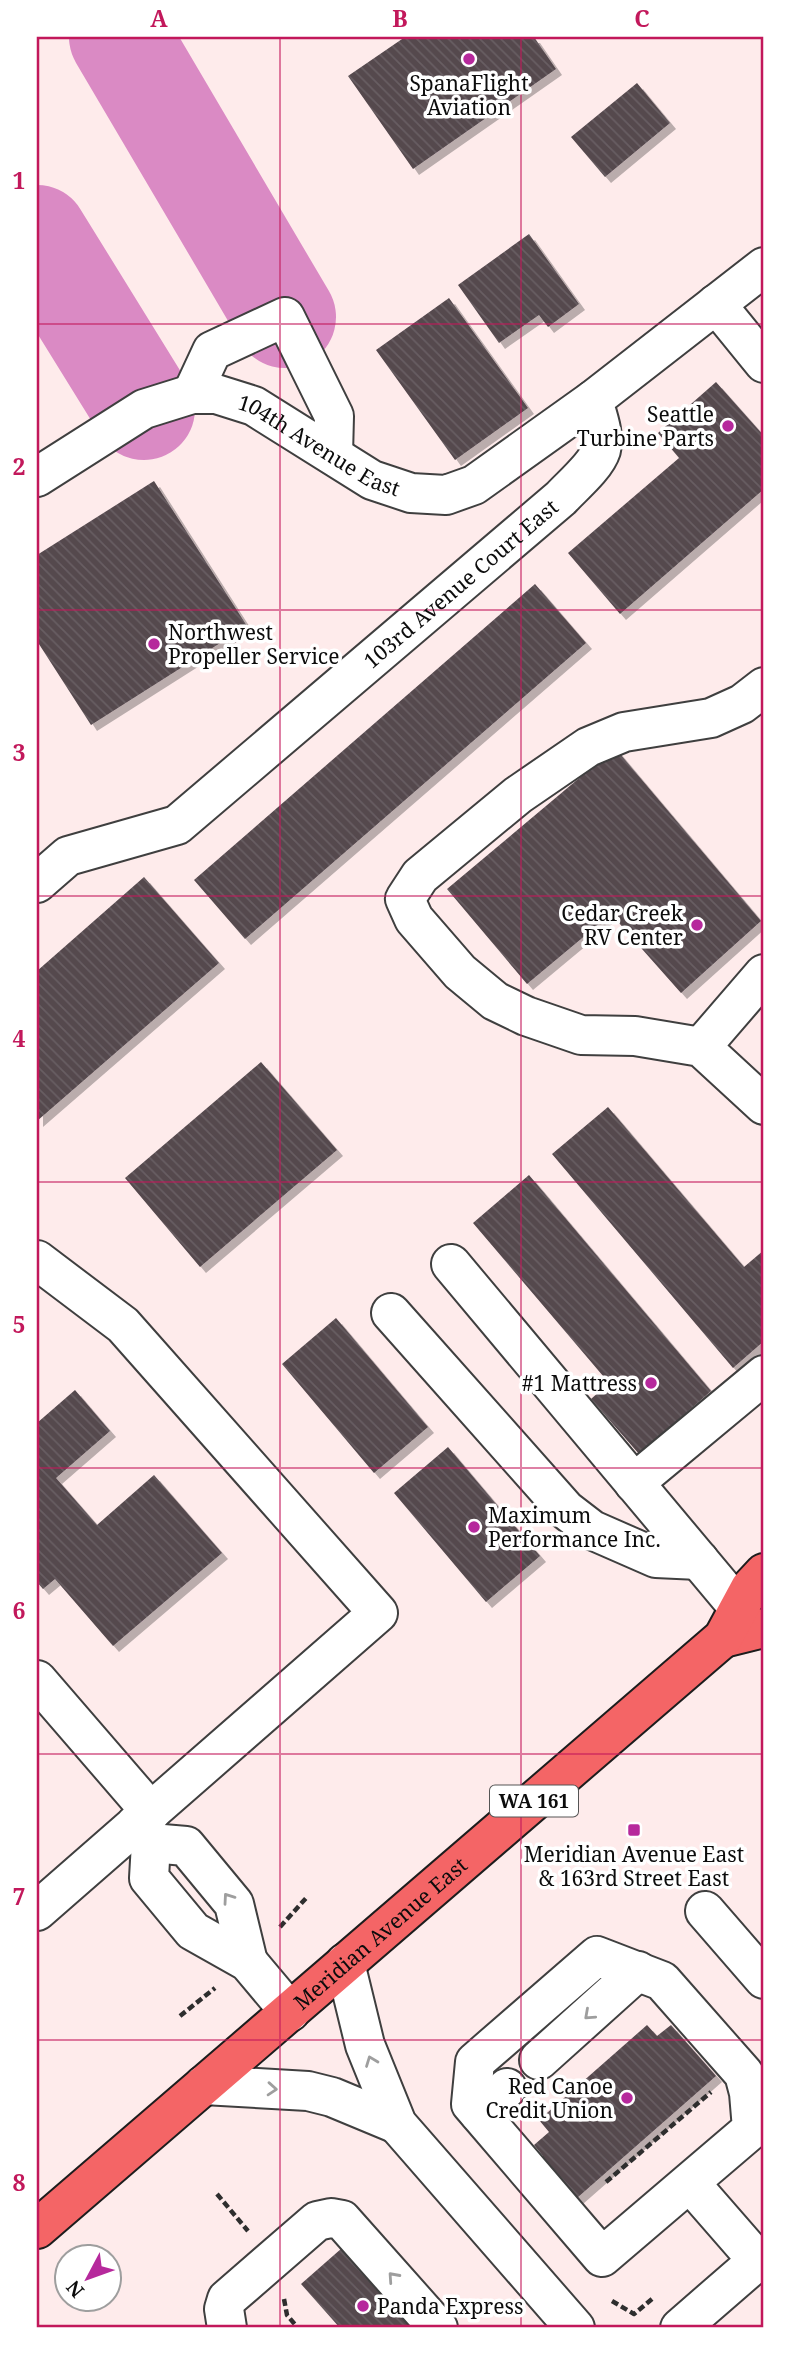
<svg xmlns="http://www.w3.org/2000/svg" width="801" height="2365" font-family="'Noto Serif',serif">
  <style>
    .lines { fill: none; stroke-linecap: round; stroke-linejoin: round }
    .taxiway { stroke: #da8ac4; stroke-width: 102 }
    .building { fill: url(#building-back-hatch); filter: url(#shadow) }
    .minor-casing { stroke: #3f3f3f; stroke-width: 42 }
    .major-casing { stroke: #1d1d1d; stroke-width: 42 }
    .path { stroke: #2e2e2e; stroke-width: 4.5; stroke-dasharray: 7 3.5; stroke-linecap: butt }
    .minor { stroke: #fff; stroke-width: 38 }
    .major { stroke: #f46566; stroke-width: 38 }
    .oneway { stroke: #9e9e9e }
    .grid { fill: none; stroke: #c2185b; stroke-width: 2; stroke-opacity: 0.55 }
    .poi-dot { fill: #b6299c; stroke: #fff; stroke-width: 2.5 }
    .labels { text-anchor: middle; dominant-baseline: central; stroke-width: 7; stroke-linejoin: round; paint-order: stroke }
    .shield { fill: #fff; stroke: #555; stroke-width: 2 }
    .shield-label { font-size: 19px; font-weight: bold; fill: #0c0c0c }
    .poi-label { font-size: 21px; fill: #0c0c0c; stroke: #fff; text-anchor: end }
    .street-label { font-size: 21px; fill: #0c0c0c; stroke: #fff }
    .neatline { fill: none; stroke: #c2185b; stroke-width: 2.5 }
    .grid-label { font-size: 23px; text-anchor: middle; font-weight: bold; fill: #c2185b }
  </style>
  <defs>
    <pattern id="building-back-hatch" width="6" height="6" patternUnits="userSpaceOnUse" patternTransform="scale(1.75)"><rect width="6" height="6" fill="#54484d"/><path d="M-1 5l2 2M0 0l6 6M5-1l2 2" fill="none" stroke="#685e62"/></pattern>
    <filter id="shadow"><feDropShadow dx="6" dy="6" stdDeviation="0" flood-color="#0004"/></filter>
  </defs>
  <rect width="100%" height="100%" fill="#feebeb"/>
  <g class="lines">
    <path class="taxiway" d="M120 37 285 317
      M37 236 144 409"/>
  </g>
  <path class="building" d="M405 37H534L556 69 413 169 348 76Z
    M637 83 670 123 605 177 571 137Z
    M529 234 579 304 548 327 539 315 499 343 458 285Z
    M449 298 528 408 455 460 376 350Z
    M716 382 764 436V489L620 614 568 553 679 458 658 433Z
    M154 481 247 626 91 725 37 641V555Z
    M535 584 586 643 245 939 194 880Z
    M615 748 761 921 681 993 611 914 527 984 447 889Z
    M144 877 219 963 37 1121V971Z
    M261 1062 337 1150 200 1267 125 1178Z
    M608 1107 744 1267 764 1250V1341L733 1368 552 1154Z
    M529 1175 711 1391 639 1454 591 1399 609 1383 473 1223Z
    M336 1318 428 1427 374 1473 282 1364Z
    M75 1390 110 1431 56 1478 97 1525 154 1475 222 1553 113 1646 55 1579 43 1589 37 1582V1423Z
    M448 1447 540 1556 486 1602 394 1493Z
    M647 2025 657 2036 671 2025 716 2076 569 2205 534 2164 543 2156 534 2145 549 2132 539 2120Z
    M350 2241 425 2328H340L301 2284Z"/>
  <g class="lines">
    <g class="minor-casing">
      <g id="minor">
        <path d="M716 304 764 363"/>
        <path d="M192 394 212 351 285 317 334 416 333 455"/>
        <path id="s1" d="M37 477 144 409 192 394H216L254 406 372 480 411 493 446 495 474 485 593 400"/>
        <path d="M764 687 742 704 711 718 624 732 588 747 518 795 420 876 405 899 414 919 460 972 495 1001 526 1016 581 1035 635 1036 701 1047 764 1105"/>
        <path id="s2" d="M37 883 68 856 177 825 561 498C572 486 596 466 601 450 605 434 597 415 593 400L764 267"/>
        <path d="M701 1047 764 974"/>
        <path d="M37 1260 123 1325 378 1613 37 1911"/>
        <path d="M451 1264 739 1608"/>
        <path d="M391 1313 566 1510 592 1530 656 1558 699 1560"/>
        <path d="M634 1483 764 1375"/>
        <path d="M37 1680 151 1812"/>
        <path d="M136 1824 151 1843 149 1878 193 1931 248 1962 290 2012"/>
        <path d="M151 1843 186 1846 234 1904 248 1962"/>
        <path d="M705 1911 764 1979"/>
        <path d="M597 1956 662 1981 744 2074 749 2093 752 2129 602 2257 471 2104 475 2062Z"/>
        <path d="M345 1963 365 2045 397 2124 575 2328"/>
        <path d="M539 2060 638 1971"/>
        <path d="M204 2085 308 2091 332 2097 397 2124"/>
        <path d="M479 2113 507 2088"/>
        <path d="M690 2183 758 2261"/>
        <path d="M227 2328 224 2309 227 2299 317 2221 331 2218 342 2220 438 2328"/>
        <path d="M680 2328 764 2255"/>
      </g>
    </g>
    <g class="major-casing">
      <g id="major">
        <path d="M723 1638 764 1628"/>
        <path id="s3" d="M37 2229 723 1638 750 1588 764 1573"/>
      </g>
    </g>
    <path class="path" d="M280 1927 307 1897
      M180 2016 215 1988
      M606 2182 711 2092
      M217 2194 248 2231
      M284 2299 287 2315 298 2328
      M612 2301 634 2314 652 2299"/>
    <use href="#minor" class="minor"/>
    <use href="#major" class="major"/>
  </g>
  <defs><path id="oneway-chevron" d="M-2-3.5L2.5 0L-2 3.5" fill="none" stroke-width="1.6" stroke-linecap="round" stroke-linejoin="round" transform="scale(1.75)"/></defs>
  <g class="oneway">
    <use href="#oneway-chevron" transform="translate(228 1898) rotate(-125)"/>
    <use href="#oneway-chevron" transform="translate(589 2015) rotate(138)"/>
    <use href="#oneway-chevron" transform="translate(371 2061) rotate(-111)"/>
    <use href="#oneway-chevron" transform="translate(272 2089) rotate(4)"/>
    <use href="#oneway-chevron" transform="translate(393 2277) rotate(-132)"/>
  </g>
  <path class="grid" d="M280 37V2328M521 37V2328M37 324H764M37 610H764M37 896H764M37 1182H764M37 1468H764M37 1754H764M37 2040H764"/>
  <g class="poi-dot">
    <circle cx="469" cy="59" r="7"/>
    <circle cx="728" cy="426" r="7"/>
    <circle cx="154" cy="644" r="7"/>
    <circle cx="697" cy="925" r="7"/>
    <circle cx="651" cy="1383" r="7"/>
    <circle cx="474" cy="1527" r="7"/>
    <rect x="627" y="1823" width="14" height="14" rx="3.5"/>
    <circle cx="627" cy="2098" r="7"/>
    <circle cx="363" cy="2306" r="7"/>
  </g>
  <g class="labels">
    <rect class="shield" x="490" y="1785.5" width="88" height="31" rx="5"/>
    <g class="shield-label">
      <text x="534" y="1801">WA 161</text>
    </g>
    <g class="poi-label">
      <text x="469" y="83" text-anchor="middle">SpanaFlight<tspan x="469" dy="24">Aviation</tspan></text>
      <text x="714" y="414">Seattle<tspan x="714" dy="24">Turbine Parts</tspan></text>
      <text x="168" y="632" text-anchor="start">Northwest<tspan x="168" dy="24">Propeller Service</tspan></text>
      <text x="683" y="913">Cedar Creek<tspan x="683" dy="24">RV Center</tspan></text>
      <text x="637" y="1383">#1 Mattress</text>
      <text x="488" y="1515" text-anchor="start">Maximum<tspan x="488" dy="24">Performance Inc.</tspan></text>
      <text x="634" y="1854" text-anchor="middle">Meridian Avenue East<tspan x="634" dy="24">&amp; 163rd Street East</tspan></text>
      <text x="613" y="2086">Red Canoe<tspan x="613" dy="24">Credit Union</tspan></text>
      <text x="377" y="2306" text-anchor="start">Panda Express</text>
    </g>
    <g class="street-label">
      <text stroke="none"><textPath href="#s1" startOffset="317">104th Avenue East</textPath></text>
      <text stroke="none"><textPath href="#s2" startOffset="527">103rd Avenue Court East</textPath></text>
      <text stroke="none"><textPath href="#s3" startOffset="453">Meridian Avenue East</textPath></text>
    </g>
  </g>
  <rect width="801" height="2365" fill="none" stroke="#ffffff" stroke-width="77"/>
  <g transform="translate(88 2278) rotate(229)"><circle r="33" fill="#ffffff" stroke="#9e9e9e" stroke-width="2"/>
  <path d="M0-5L12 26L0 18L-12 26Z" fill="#b6299c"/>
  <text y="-10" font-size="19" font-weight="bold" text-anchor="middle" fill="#0c0c0c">N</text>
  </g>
  <rect x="38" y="38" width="724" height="2288" class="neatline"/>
  <g class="grid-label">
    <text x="159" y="27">A</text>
    <text x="400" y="27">B</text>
    <text x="642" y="27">C</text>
    <text x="19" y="189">1</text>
    <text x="19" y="475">2</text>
    <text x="19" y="761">3</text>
    <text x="19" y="1047">4</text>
    <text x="19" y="1333">5</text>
    <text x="19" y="1619">6</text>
    <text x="19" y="1905">7</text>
    <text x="19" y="2191">8</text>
  </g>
</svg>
